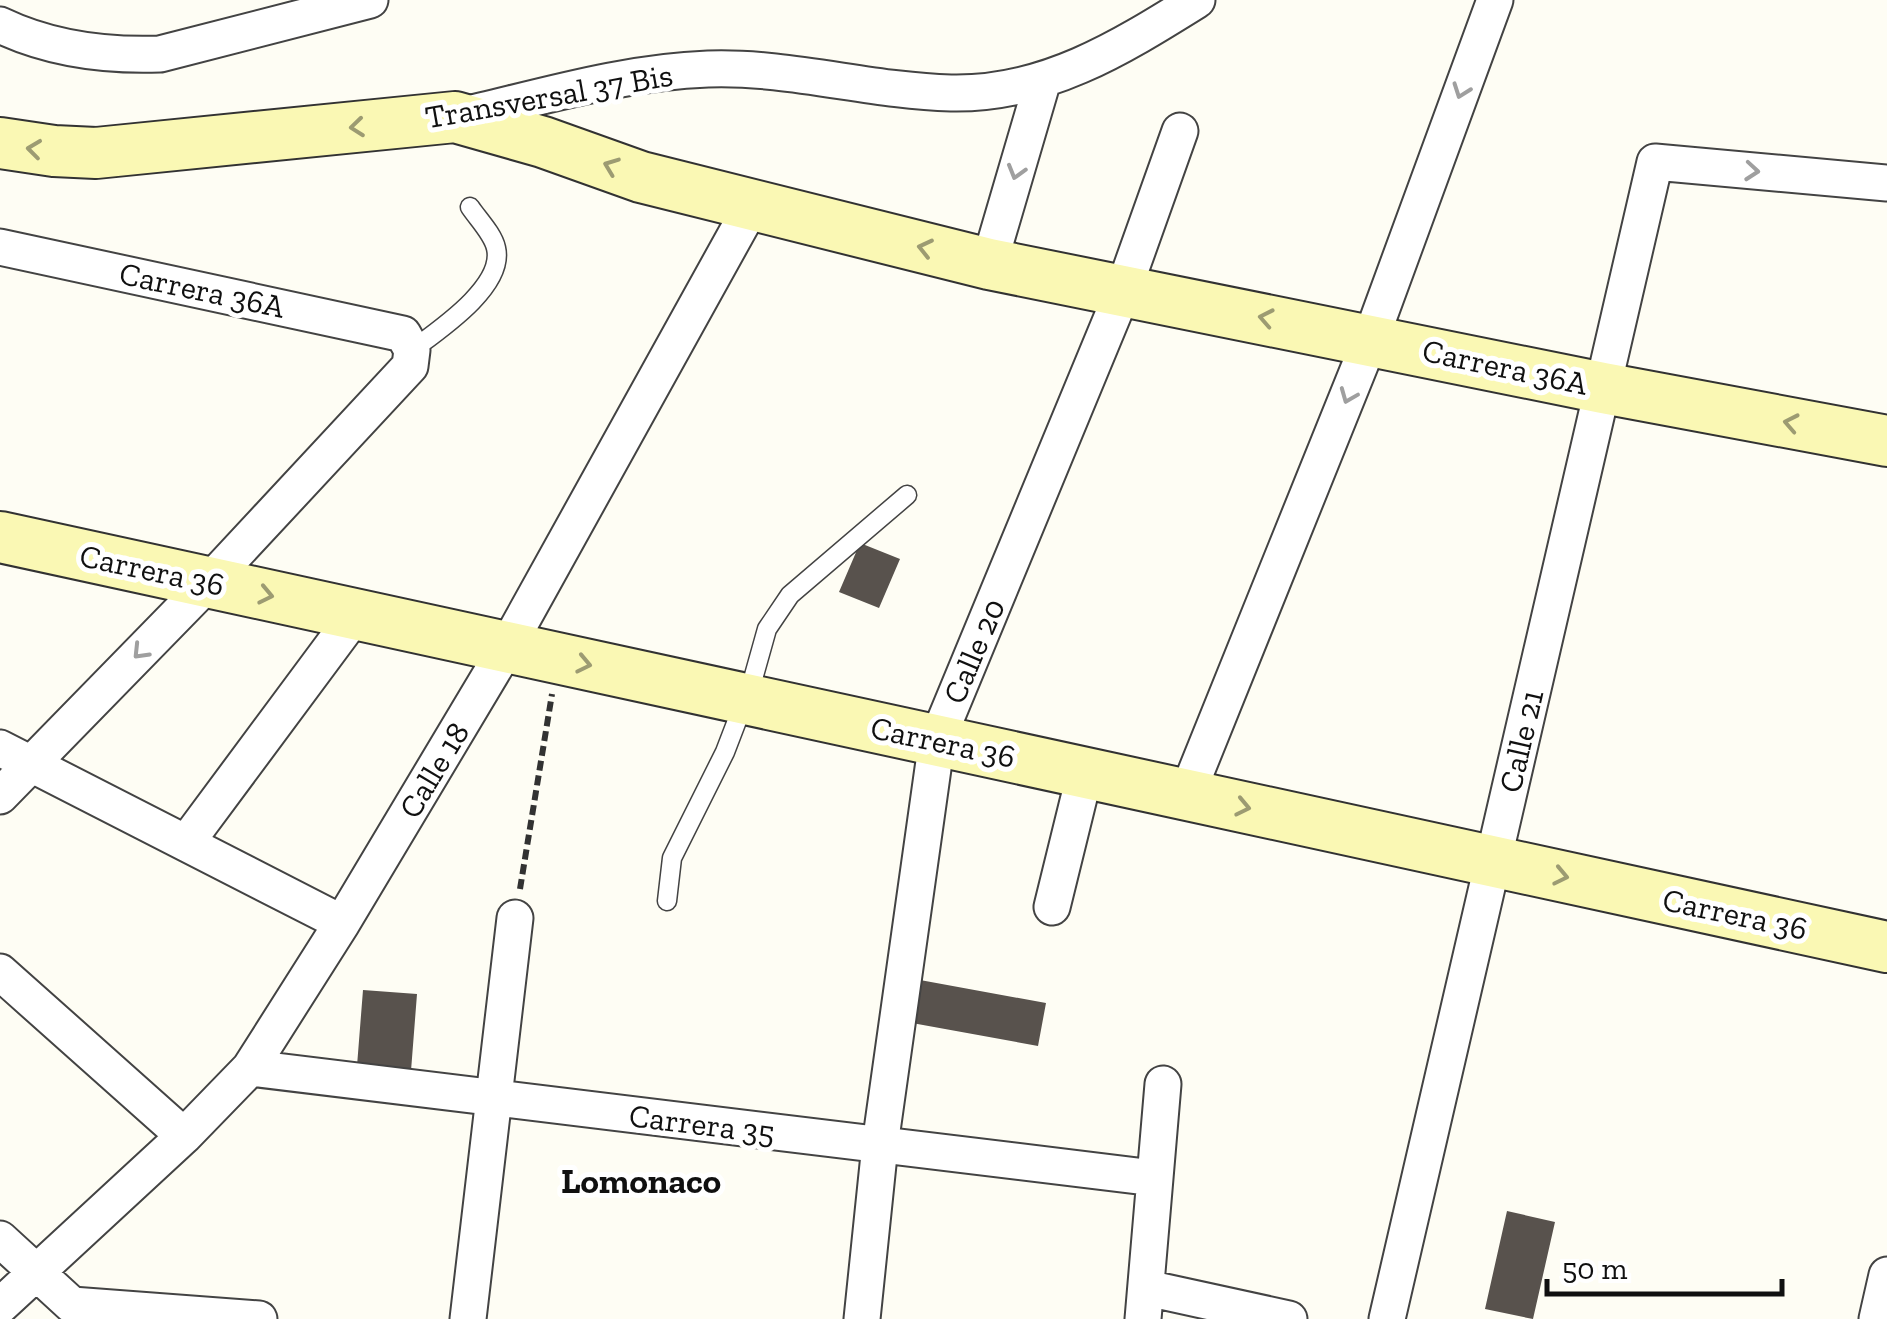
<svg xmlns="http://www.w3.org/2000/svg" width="1887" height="1319" font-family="'Zilla Slab',serif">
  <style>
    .building { fill: #58524d }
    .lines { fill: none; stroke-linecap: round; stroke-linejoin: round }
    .lane-casing { stroke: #434343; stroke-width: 21 }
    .street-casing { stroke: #434343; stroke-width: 39 }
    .secondary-casing { stroke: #323232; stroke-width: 54 }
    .path { stroke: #323232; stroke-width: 6; stroke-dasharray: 10 5; stroke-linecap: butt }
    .lane { stroke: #fff; stroke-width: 18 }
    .street { stroke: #fff; stroke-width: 35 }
    .secondary { stroke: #faf8b4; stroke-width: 50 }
    .oneway { stroke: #9f9f9f }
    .oneway2 { stroke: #9c9b72 }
    .labels { text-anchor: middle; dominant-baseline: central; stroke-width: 10; stroke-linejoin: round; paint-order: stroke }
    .street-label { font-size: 32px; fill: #101010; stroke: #fff }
    .neighbourhood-label { font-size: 35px; font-weight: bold; fill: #101010; stroke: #fff }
  </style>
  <rect width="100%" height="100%" fill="#fefdf4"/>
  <path class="building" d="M860 543 900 559 879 608 839 592Z
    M920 980 1046 1003 1038 1046 912 1023Z
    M363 990 417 994 411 1071 357 1066Z
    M1507 1211 1555 1222 1533 1319 1485 1309Z"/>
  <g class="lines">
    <g class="lane-casing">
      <path id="lane" d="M412 350C439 330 505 286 496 248 493 234 478 219 470 207
        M667 901 672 858 725 752 753 679 767 629 790 595 907 495"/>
    </g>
    <g class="street-casing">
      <path id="street" d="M0 25C50 49 104 56 160 54L370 0
        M460 116C542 97 624 72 708 69 789 66 870 91 951 93 1045 95 1120 48 1197 0
        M0 247 403 334 412 350 410 366 209 582 0 796
        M989 264 1043 80
        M0 748 342 923
        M1187 794 1371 338 1495 0
        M186 843 356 614
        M1052 907 1085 773
        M0 972 184 1136
        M250 1068 1154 1178
        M0 1239 72 1305 259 1319
        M1147 1288 1289 1319
        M0 1306 184 1136 250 1068 342 923 507 647 751 207
        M468 1319 515 918
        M862 1319 880 1145 937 740 1123 291 1180 131
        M1143 1319 1163 1084
        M1387 1319 1655 162 1887 183
        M1877 1319 1887 1275"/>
    </g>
    <g class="secondary-casing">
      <path id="secondary" d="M0 143 54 151 96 153 455 117 543 142 641 177 989 264 1603 388 1887 441
        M0 537 1887 947"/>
    </g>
    <path class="path" d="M520 889 552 694"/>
    <use href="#lane" class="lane"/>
    <use href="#street" class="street"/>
    <use href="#secondary" class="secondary"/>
  </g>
  <defs><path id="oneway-chevron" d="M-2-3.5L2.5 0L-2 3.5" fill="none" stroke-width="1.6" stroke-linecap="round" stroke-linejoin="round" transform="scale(2.5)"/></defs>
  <g class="oneway">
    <use href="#oneway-chevron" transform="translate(1461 91) rotate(110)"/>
    <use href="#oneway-chevron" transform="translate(1752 171) rotate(5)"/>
    <use href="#oneway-chevron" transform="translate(1016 172) rotate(106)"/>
    <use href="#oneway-chevron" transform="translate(1348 396) rotate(112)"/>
    <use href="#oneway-chevron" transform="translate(140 652) rotate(134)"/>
  </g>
  <g class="oneway2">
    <use href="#oneway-chevron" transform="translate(357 127) rotate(174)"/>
    <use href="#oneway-chevron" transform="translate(34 149) rotate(-173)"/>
    <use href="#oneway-chevron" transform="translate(611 166) rotate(-159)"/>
    <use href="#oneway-chevron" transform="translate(925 248) rotate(-167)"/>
    <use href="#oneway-chevron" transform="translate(1266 318) rotate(-169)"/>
    <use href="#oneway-chevron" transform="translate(1791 423) rotate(-169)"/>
    <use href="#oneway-chevron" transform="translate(266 595) rotate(12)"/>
    <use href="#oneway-chevron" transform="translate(584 664) rotate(12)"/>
    <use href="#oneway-chevron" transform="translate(1243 807) rotate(12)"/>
    <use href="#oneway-chevron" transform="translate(1561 876) rotate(12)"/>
  </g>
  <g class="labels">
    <g class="street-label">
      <text transform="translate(549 96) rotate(-10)">Transversal 37 Bis</text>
      <text transform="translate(202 290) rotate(12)">Carrera 36A</text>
      <text transform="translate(1505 367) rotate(12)">Carrera 36A</text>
      <text transform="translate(152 570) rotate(12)">Carrera 36</text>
      <text transform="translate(974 651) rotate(-67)">Calle 20</text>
      <text transform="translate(1521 741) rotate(-77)">Calle 21</text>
      <text transform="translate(943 742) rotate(12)">Carrera 36</text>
      <text transform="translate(434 770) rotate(-59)">Calle 18</text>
      <text transform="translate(1735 914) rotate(12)">Carrera 36</text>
      <text transform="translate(702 1124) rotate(7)">Carrera 35</text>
    </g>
    <g class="neighbourhood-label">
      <text x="641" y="1181">Lomonaco</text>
    </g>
  </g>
  <path d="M1547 1279v15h235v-15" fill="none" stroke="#101010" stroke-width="5"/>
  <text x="1562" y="1279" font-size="30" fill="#101010" stroke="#ffffff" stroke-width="8" paint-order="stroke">50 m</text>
</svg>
